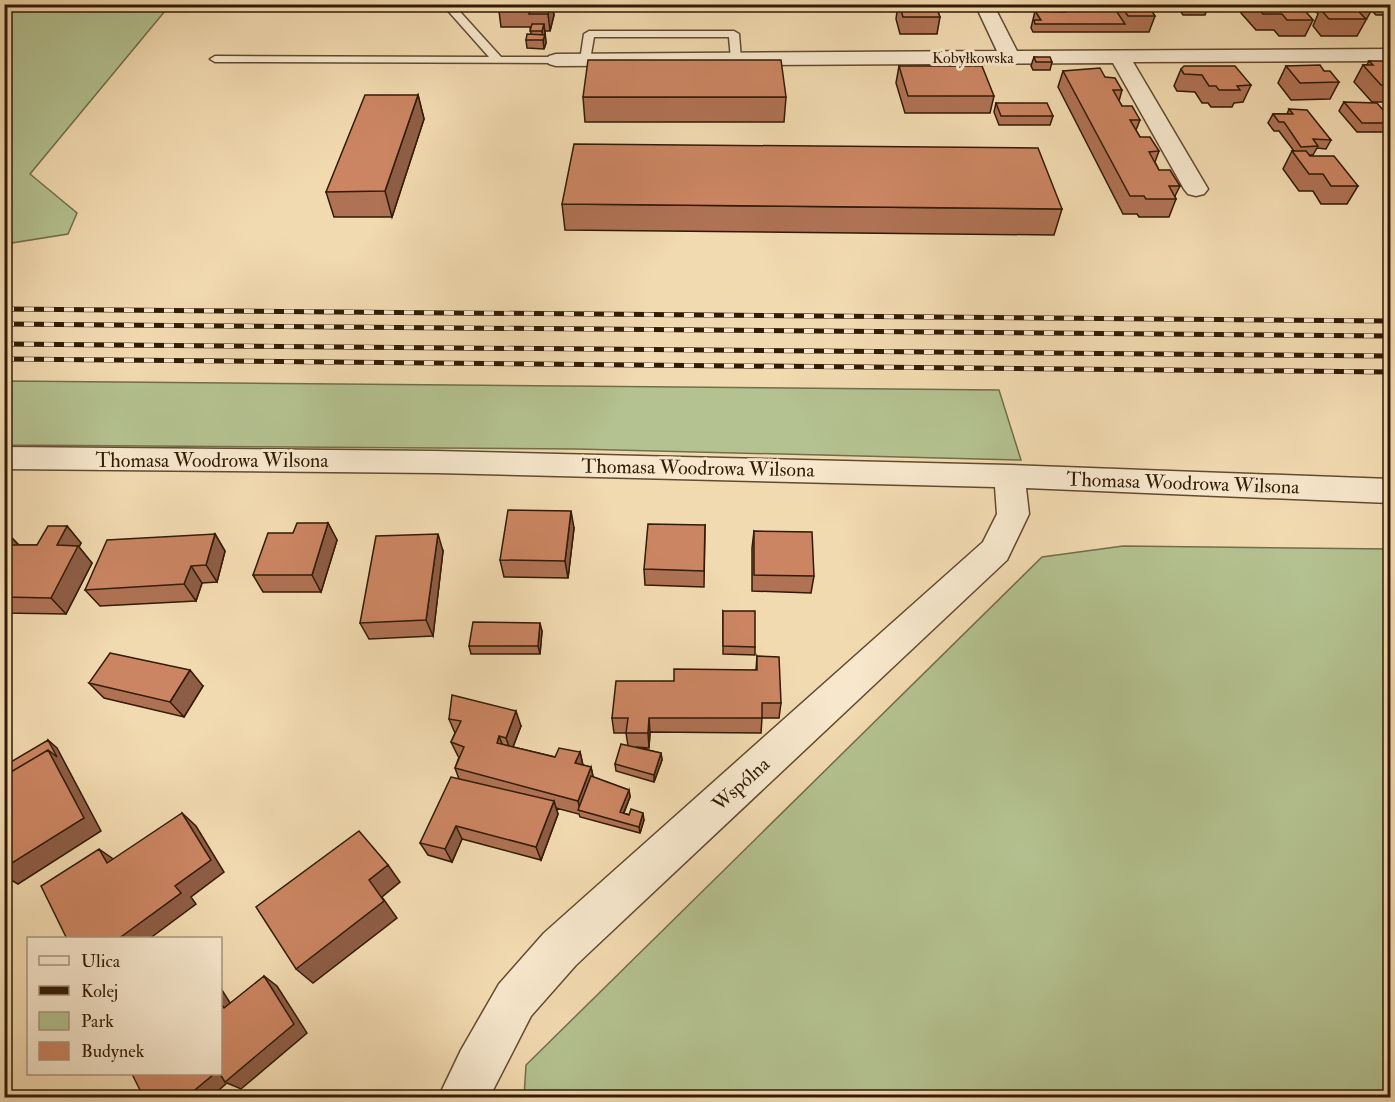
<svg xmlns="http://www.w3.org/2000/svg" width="1395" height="1102" font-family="'IM FELL Double Pica',serif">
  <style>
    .green { fill: #b4c190; stroke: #736e4a; stroke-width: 1.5 }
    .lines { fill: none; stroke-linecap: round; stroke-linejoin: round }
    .lane-casing { stroke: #624b2f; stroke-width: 3 }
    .street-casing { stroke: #624b2f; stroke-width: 3 }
    .lane { fill: #f7e7cc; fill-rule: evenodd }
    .street { fill: #f7e7cc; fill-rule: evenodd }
    .rail-casing { stroke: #321b04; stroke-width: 5 }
    .rail { stroke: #f7e7cc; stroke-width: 4; stroke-dasharray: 10; stroke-linecap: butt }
    .wall { fill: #af7254; stroke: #321b04; stroke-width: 1.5 }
    .shaded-wall { fill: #8e5d45; stroke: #321b04; stroke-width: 1.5 }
    .building { fill: #cb8562; stroke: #321b04; stroke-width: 1.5 }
    .labels { text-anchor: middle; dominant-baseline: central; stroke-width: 6; stroke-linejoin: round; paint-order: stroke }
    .far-street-label { font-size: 16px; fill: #321b04; stroke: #f7e7cc }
    .street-label { font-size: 20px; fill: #321b04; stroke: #f7e7cc }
  </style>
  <rect width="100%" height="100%" fill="#f2dab0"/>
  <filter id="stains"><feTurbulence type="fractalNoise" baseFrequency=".00333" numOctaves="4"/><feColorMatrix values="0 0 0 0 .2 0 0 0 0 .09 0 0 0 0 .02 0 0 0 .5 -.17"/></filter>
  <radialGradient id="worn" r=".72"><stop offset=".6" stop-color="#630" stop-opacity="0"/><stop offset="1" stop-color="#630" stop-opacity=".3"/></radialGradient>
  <path class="green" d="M4 5H170L30 174 77 213 68 234 5 244Z
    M5 381 999 390 1021 460 576 449 5 445Z
    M1123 546 1390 549V1097H524L526 1065 1042 557Z"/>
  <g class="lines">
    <g class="lane-casing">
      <path id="lane" d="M442 4H453L501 57H556L561 60 556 63 215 62 210 59 215 56 489 57Z
        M589 31H734L739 34 741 59 736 62 731 59 729 37H594L590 60 585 63 580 60 584 34Z"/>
    </g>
    <g class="street-casing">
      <path id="street" d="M975 4H993L1017 51 1390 49V61L1133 62 1208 189 1204 194 1196 196 1188 194 1184 189 1113 63 556 66 549 64 546 60 549 56 556 54 997 51Z
        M4 447 436 451 1009 465 1390 479V503L1026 488 1029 514 1007 560 576 965 531 1016 489 1098H438L461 1050 499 984 544 933 983 542 997 514 995 487 436 473 4 469Z"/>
    </g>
    <use href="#lane" class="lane"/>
    <use href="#street" class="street"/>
    <g class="rail-casing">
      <path id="rail" d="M4 309 1390 321
        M4 324 1390 336
        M4 344 1390 356
        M4 359 1390 372"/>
    </g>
    <use href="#rail" class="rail"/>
  </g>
  <path class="wall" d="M501 4H552L554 15 550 31H545L546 43 544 49 527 48 526 40 531 34 530 27H501L499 11Z
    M898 4H935L940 17 937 34H900L896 19Z
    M1113 4H1156L1153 14 1155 16 1149 32H1033L1031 28 1035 11 1061 12 1062 6H1113Z
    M1176 4H1209L1205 15H1183Z
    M1245 4H1299L1313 20 1305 36H1279L1274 30H1256L1241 13Z
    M1313 4H1365L1371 11 1357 36H1321L1313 26 1318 14 1315 11 1318 6H1314Z
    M1367 4H1390V17L1388 15H1376L1367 6Z
    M1034 57 1052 62 1050 70H1033L1031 66Z
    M1369 61 1390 64V102H1372L1354 82 1363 65H1367Z
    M899 66 994 96 990 113H905L896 83Z
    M1286 66 1324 71 1339 82 1330 99 1291 100 1278 83Z
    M1181 69 1251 85 1243 102 1234 103 1232 107H1211L1208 103H1202L1195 92 1177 91 1174 86Z
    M1063 71 1105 77 1122 90 1119 101 1122 106 1140 120 1136 130 1140 137 1159 151 1155 162 1159 170 1180 186 1175 196 1176 199 1169 217H1139L1137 214H1123L1058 87Z
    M418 95 424 119 392 217H334L326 192Z
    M583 97H786L784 122H585Z
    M1344 102 1390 118V132H1357L1339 111Z
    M996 103 1053 116 1050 125H999L994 112Z
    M1289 109 1331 140 1326 149 1317 148 1313 155H1310L1358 186 1347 204H1321L1313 191H1299L1283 169 1292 151H1294L1279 131H1274L1268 123 1273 114H1287Z
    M562 204 1062 209 1054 235 565 230Z
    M328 523 337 540 321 592H263L253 575 293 533Z
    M705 525 704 587 645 585 644 569Z
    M67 526 81 543 79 547 92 563 66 614 4 613V537H11L19 545H37Z
    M574 528 568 578 504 577 500 560Z
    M754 531 814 576 811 593 752 591V548Z
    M215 534 225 551 217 582 202 583 196 601 100 606 85 590Z
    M443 551 433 636 369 639 360 623Z
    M723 611 755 647V655L723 654Z
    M542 631 540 654H471L469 646Z
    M757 656 781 703 779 718H762L761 733 650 732 649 748 636 747 661 753 662 760 654 782 616 771 615 764 628 746 626 733H614L612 718 674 681 756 670Z
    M89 683 203 686 184 717 104 698Z
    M449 719 521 726 513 747 555 757 580 752 583 765 591 767 593 777 629 790 630 797 624 813 644 820 640 833 580 817 579 814 556 808 558 814 541 860 462 839 452 862 428 855 420 843 459 779 455 768 459 757 458 756 451 742 455 733Z"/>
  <path class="shaded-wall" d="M551 4H552L554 15 550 31 548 14Z
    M544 24 545 33 543 40 542 31Z
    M545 35 546 43 544 49 543 40Z
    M418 95 424 119 392 217 385 191Z
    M571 511 574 528 568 578 565 561Z
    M328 523 337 540 321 592 312 575Z
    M67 526 81 543 79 547 92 563 66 614 51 598 57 545Z
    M215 534 225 551 217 582 206 565Z
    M438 534 443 551 433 636 426 620Z
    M11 537 27 554 7 545Z
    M191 566 202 583 196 601 184 584Z
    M540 623 542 631 540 654 538 646Z
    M190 670 203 686 184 717 170 702Z
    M516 711 521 726 511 752 506 738Z
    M649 718 650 732 649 748 648 733Z
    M499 736 505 751 497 743Z
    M48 740 57 748 101 831 18 884 4 876V868L48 750Z
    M580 752 583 766 575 763Z
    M661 753 662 760 654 782V775Z
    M591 767 594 781 580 810 578 801Z
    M629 790 630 797 621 819 620 812Z
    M554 801 558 814 541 860 536 847Z
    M182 813 196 826 224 872 191 897 196 904 149 939H118L175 886Z
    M643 813 644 820 640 833 639 827Z
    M456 826 462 839 452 862 445 849Z
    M99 849 116 861 107 863Z
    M388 865 400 882 382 897 397 918 313 983 296 969 369 880Z
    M264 976 277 986 307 1033 241 1089 227 1083 210 1098H185L214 1074H220Z
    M220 987 239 1017 224 1008 220 1003Z"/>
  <path class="building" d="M501 4H551L548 14H529L530 10 499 11Z
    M899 4H935L940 17H903Z
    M1120 4H1147L1155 16H1128Z
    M1254 4H1299L1313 20H1287L1282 14H1263Z
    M1327 4H1365L1371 11H1358L1366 19H1329L1321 10Z
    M1062 6H1113L1125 24H1035L1034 20H1041L1035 11 1065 12Z
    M532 24H544L542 31H530Z
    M527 34 545 35 543 40H526Z
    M1034 57H1050L1052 62H1036Z
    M588 60H781L786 97H583Z
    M1369 61H1388L1390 64V85H1381L1363 65H1373Z
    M1320 65 1324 71H1330L1339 82 1300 83 1286 66Z
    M899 66H982L994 96H908Z
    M1184 66H1235L1251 85 1237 86 1240 90H1219L1216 86H1209L1202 75 1184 74 1181 69Z
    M1100 68 1105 77 1115 78 1122 90H1113L1122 106H1132L1140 120H1130L1140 137H1150L1159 151 1149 152 1159 170H1170L1180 186H1169L1176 199H1146L1144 196H1130L1063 71Z
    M365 95H418L385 191 326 192Z
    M1344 102 1377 103 1390 118V123H1362Z
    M996 103H1047L1053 116H1001Z
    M1289 109 1307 110 1331 140 1313 139 1318 146 1301 147 1284 122H1279L1273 114H1293Z
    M574 144 1038 148 1062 209 562 204Z
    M1292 151H1306L1310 156H1334L1358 186H1331L1323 174H1309Z
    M508 510 571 511 565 561 500 560Z
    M297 523H328L312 575H253L268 533H293Z
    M648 524 705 525 704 571 644 569Z
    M48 526H67L57 545 78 546 51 598 4 597V537H11L7 545H37Z
    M754 531 812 532 814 576 754 575Z
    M215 534 206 565 191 566 184 584 85 590 107 540Z
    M438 534 426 620 360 623 376 536Z
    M723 611H755V647L723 646Z
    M473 622 540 623 538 646H469Z
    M110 653 190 670 170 702 89 683Z
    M757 656 779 657 781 703H762V718H649L648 733H626L628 718H612L616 681H674V669L757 670Z
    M452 695 516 711 506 738 499 736 497 743 555 757 559 748 580 752 575 763 591 767 578 801 455 768 464 747 451 742 461 721 449 719Z
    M48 740 57 757 48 750 6 775 4 771V766Z
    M621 744 661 753 654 775 615 764Z
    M48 750 84 818 4 868V776Z
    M591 776 629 790 620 812 629 815 631 809 643 813 639 827 578 810Z
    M451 777 554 801 536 847 456 826 445 849 420 843Z
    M182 813 211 860 175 886 181 893 118 939H67L41 886 99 849 107 863Z
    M359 831 388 865 369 880 384 901 296 969 256 907Z
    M264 976 294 1024 225 1082 220 1074V1003L224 1008Z
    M132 1074H214L185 1098H144Z"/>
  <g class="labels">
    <g class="far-street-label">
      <text x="973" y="58">Kobyłkowska</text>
    </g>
    <g class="street-label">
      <text x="212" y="460">Thomasa Woodrowa Wilsona</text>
      <text transform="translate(698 468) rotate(1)">Thomasa Woodrowa Wilsona</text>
      <text transform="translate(1183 483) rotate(2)">Thomasa Woodrowa Wilsona</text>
      <text transform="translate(741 784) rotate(-42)">Wspólna</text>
    </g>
  </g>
  <rect width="1395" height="1102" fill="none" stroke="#f2dab0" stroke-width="24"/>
  <rect x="6" y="6" width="1383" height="1090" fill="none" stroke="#321b04" stroke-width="3"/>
  <rect x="12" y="12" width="1371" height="1078" fill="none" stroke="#321b04" stroke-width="1.5"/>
  <rect x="27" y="937" width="195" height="138" fill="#f7e7cc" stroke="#a8957c" stroke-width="1.5"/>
  <rect x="39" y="956" width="30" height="9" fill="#f7e7cc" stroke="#a8957c" stroke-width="1.5"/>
  <text x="81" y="967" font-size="18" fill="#321b04">Ulica</text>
  <rect x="39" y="986" width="30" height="9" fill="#321b04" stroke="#a8957c" stroke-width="1.5"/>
  <text x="81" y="997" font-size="18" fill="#321b04">Kolej</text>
  <rect x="39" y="1012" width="30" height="18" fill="#b4c190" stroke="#a8957c" stroke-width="1.5"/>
  <text x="81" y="1027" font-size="18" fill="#321b04">Park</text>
  <rect x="39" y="1042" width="30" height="18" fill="#cb8562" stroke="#a8957c" stroke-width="1.5"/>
  <text x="81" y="1057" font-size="18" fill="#321b04">Budynek</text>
  <rect width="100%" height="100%" filter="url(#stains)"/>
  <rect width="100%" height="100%" fill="url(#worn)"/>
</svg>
